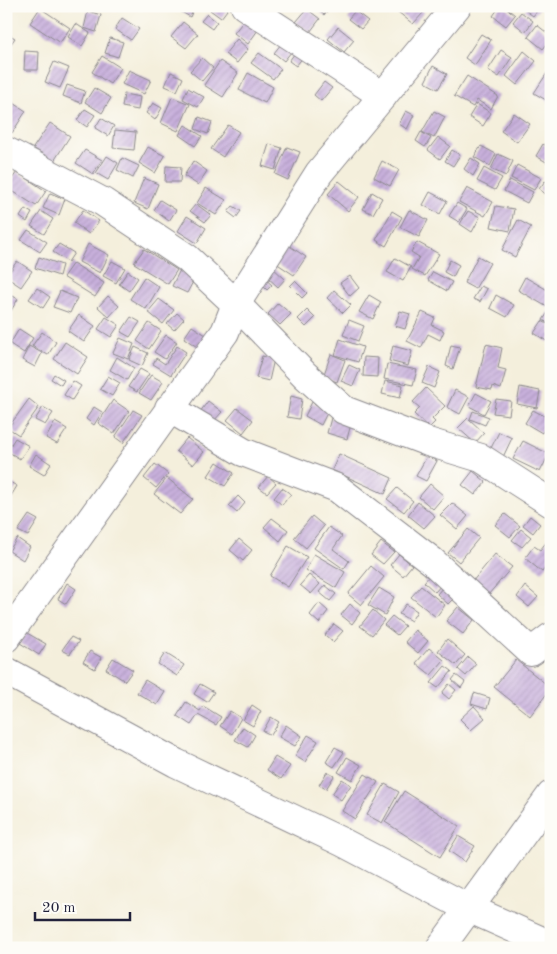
<svg xmlns="http://www.w3.org/2000/svg" width="557" height="954" font-family="'Old Standard TT',serif">
  <style>
    .building { fill: url(#building-hatch) }
    .lines { fill: none; stroke-linecap: round; stroke-linejoin: round }
    .street-casing { stroke: #8b888c; stroke-width: 30 }
    .secondary-casing { stroke: #8b888c; stroke-width: 30 }
    .street { stroke: #fff; stroke-width: 28 }
    .secondary { stroke: #fff; stroke-width: 28 }
  </style>
  <defs>
    <pattern id="building-hatch" width="6" height="6" patternUnits="userSpaceOnUse" patternTransform="scale(1.25)"><rect width="6" height="6" fill="#c8b0dc"/><path d="M-1 1l2-2M0 6l6-6M5 7l2-2" fill="none" stroke="#ac97be"/></pattern>
  </defs>
  <rect width="100%" height="100%" fill="#fdfcf7"/>
  <filter id="ink" filterUnits="userSpaceOnUse"><feTurbulence type="fractalNoise" baseFrequency=".02" numOctaves="2"/><feDisplacementMap in="SourceGraphic" scale="10" xChannelSelector="R" yChannelSelector="G"/><feConvolveMatrix kernelMatrix="1 2 1 2 8 2 1 2 1" color-interpolation-filters="sRGB"/></filter>
  <filter id="wash" filterUnits="userSpaceOnUse"><feTurbulence type="fractalNoise" baseFrequency=".0096" numOctaves="4" result="noise"/><feDisplacementMap in="SourceGraphic" scale="20" xChannelSelector="R" yChannelSelector="G"/><feGaussianBlur stdDeviation="1.12" result="paint"/><feColorMatrix in="noise" values="0 0 0 0 0 0 0 0 0 0 0 0 0 0 0 0 0 1.4 0 .05"/><feComposite in="paint" operator="in"/></filter>
  <g filter="url(#wash)">
    <rect width="100%" height="100%" fill="#f4efdc"/>
    <g id="blocks">
      <path class="building" d="M182 6H195L190 17 180 11Z
        M213 6H230L221 18 210 10Z
        M313 6H331L324 15Z
        M395 6H417L424 12 413 24 393 8Z
        M500 6H504L515 15 506 26 493 16Z
        M528 6H541L533 16 525 10Z
        M40 8 70 28 60 43 30 23Z
        M307 9 320 19 310 32 296 22Z
        M88 11 101 15 96 32 84 28Z
        M355 11 368 21 361 29 348 19Z
        M521 12 533 21 525 32 513 22Z
        M207 14 217 22 212 29 201 21Z
        M122 18 139 29 131 40 115 29Z
        M245 19 258 30 248 44 234 33Z
        M183 22 198 34 186 48 171 37Z
        M76 24 90 33 82 46 68 37Z
        M537 25 551 36V39L543 49 528 37Z
        M338 27 354 40 344 52 328 39Z
        M6 33 15 38 6 51Z
        M481 34 491 40 475 65 465 58Z
        M110 38 123 42 118 57 105 53Z
        M237 39 248 49 237 63 225 54Z
        M285 39 295 47 284 61 274 53Z
        M301 45 308 51 296 66 289 61Z
        M501 50 512 57 499 77 488 70Z
        M25 51 39 52 38 70H24Z
        M524 51 536 61 517 85 506 76Z
        M259 53 281 69 273 79 251 63Z
        M102 56 121 68 110 84 92 72Z
        M202 58 213 68 202 81 190 71Z
        M220 61 238 73 223 97 204 85Z
        M54 62 69 68 60 88 45 82Z
        M433 66 447 74 438 89 425 82Z
        M551 67V103L534 93Z
        M129 70 151 80 144 94 122 84Z
        M171 72 183 78 177 91 165 86Z
        M248 73 273 87 265 103 239 90Z
        M467 76 498 96 491 109 477 100 473 107 454 96Z
        M324 82 332 88 321 101 314 95Z
        M67 85 85 91 81 103 63 96Z
        M94 88 111 98 102 113 85 102Z
        M188 88 204 97 198 107 183 99Z
        M124 94 140 97 138 110 122 107Z
        M172 97 190 104 178 131 161 123Z
        M6 98 26 111 12 133 6 129Z
        M153 103 162 108 155 120 146 113Z
        M477 104 491 113 483 126 469 117Z
        M85 109 95 115 87 127 77 120Z
        M406 111 414 115 407 129 399 124Z
        M434 111 445 117 434 138 422 132Z
        M514 113 530 124 517 142 501 131Z
        M199 117 212 122 208 134 195 129Z
        M101 118 114 126 108 136 95 128Z
        M50 123 70 136 54 161 33 148Z
        M185 125 202 136 195 146 179 135Z
        M228 125 239 132 223 157 211 149Z
        M115 130 136 132 134 150 113 148Z
        M421 132 431 138 425 147 416 141Z
        M438 137 450 146 440 159 428 150Z
        M269 144 282 148 275 170 262 166Z
        M543 144 551 148V158L548 163 536 156Z
        M481 146 496 154 490 166 474 157Z
        M148 147 165 156 155 173 139 163Z
        M287 147 300 152 288 180 275 174Z
        M85 150 102 160 93 174 76 163Z
        M452 150 460 155 453 166 445 161Z
        M498 154 513 161 506 176 491 169Z
        M107 156 118 163 108 180 96 173Z
        M122 158 139 166 133 178 117 170Z
        M471 158 480 164 473 176 464 169Z
        M193 161 207 171 198 185 184 176Z
        M382 161 399 170 390 186 374 177Z
        M517 165 541 178 534 190 511 178Z
        M166 166 181 167 180 182H165Z
        M484 168 502 178 495 190 477 181Z
        M17 172 46 191 36 206 6 187Z
        M144 178 158 184 148 209 134 203Z
        M510 180 533 192 527 203 504 191Z
        M339 181 359 197 348 211 328 194Z
        M545 181 551 185V198L539 189Z
        M206 188 226 200 216 215 197 203Z
        M467 188 493 202 485 216 459 202Z
        M372 192 382 198 373 214 363 209Z
        M430 192 447 201 440 214 423 205Z
        M50 193 65 199 59 215 43 208Z
        M160 200 176 210 169 221 154 210Z
        M457 203 467 209 459 222 449 216Z
        M196 204 211 215 205 222 190 211Z
        M233 206 241 211 236 218 228 212Z
        M496 206 514 209 510 231 491 227Z
        M25 209 32 213 27 222 20 217Z
        M83 210 99 221 89 234 74 223Z
        M409 210 428 220 419 237 400 227Z
        M41 211 53 219 44 234 31 226Z
        M392 211 402 217 386 246 376 240Z
        M468 211 480 217 472 232 460 224Z
        M187 216 206 228 197 243 178 231Z
        M518 220 531 227 515 257 502 250Z
        M28 230 47 242 40 252 21 240Z
        M417 242 439 254 425 276 412 269 419 257 411 252Z
        M59 244 74 253 68 262 53 252Z
        M88 244 109 255 100 273 79 262Z
        M288 245 306 257 294 275 276 263Z
        M144 249 177 270 168 284 134 263Z
        M478 256 490 263 475 289 464 283Z
        M39 257 62 265 59 276 35 268Z
        M395 258 411 267 403 281 387 272Z
        M450 260 459 265 453 277 444 272Z
        M17 261 32 271 21 287 6 277Z
        M112 261 125 268 116 283 103 276Z
        M73 263 104 283 95 297 63 277Z
        M272 267 285 279 278 287 265 275Z
        M180 270 195 278 187 293 172 286Z
        M128 271 138 278 129 291 119 284Z
        M433 272 452 282 447 291 428 280Z
        M262 276 272 285 267 290 258 281Z
        M350 276 359 288 350 296 340 283Z
        M144 277 159 287 146 309 130 299Z
        M525 277 551 292 549 308 518 290Z
        M295 281 307 293 302 298 290 286Z
        M481 286 487 289 480 302 473 299Z
        M37 288 50 297 43 308 29 299Z
        M334 290 351 305 343 313 327 298Z
        M60 291 77 298 70 313 53 307Z
        M6 292 18 299 9 314 6 312Z
        M369 295 381 302 373 319 359 312Z
        M496 295 514 305 507 317 490 308Z
        M108 296 119 306 109 317 98 307Z
        M159 299 174 310 163 324 148 312Z
        M278 303 291 314 280 325 268 314Z
        M551 308V325L543 320Z
        M307 310 315 318 306 327 298 319Z
        M400 311 410 314 405 329 395 326Z
        M422 312 435 318 432 325 444 331 440 340 428 334 421 348 407 341Z
        M177 313 184 319 174 330 167 324Z
        M79 315 95 326 84 342 68 331Z
        M106 317 119 325 111 337 98 329Z
        M131 317 140 322 130 337 121 332Z
        M349 320 364 326 358 341 343 335Z
        M542 321 551 326V337L548 342 534 333Z
        M149 323 161 331 149 349 137 341Z
        M192 326 209 337 200 349 184 338Z
        M19 329 33 338 24 353 10 344Z
        M42 332 56 342 48 355 32 346Z
        M166 335 177 342 165 359 154 352Z
        M120 338 134 344 128 359 113 353Z
        M340 339 363 347 358 362 335 355Z
        M65 342 88 357 77 374 54 359Z
        M486 344 502 348 498 368 506 370 501 389 493 386 492 390 476 387Z
        M451 345 460 347 453 369 446 366Z
        M29 346 42 353 35 367 22 360Z
        M177 346 186 352 171 375 153 364 156 358 165 364Z
        M393 346 412 351 408 366 389 361Z
        M135 347 148 353 142 366 129 360Z
        M331 354 345 360 337 382 323 377Z
        M262 356 274 359 269 381 256 378Z
        M117 357 134 368 127 380 110 370Z
        M364 357 378 358 377 377 363 376Z
        M387 364 417 370 413 385 384 379Z
        M349 365 360 370 353 386 341 381Z
        M429 367 440 372 434 388 422 383Z
        M140 369 149 374 137 392 128 387Z
        M54 374 64 380 61 385 51 379Z
        M151 375 163 382 151 400 139 393Z
        M108 376 120 383 112 396 100 389Z
        M73 381 81 386 72 400 64 395Z
        M385 381 403 385 400 398 382 394Z
        M520 387 540 391 537 408 517 404Z
        M426 388 445 406 432 419 435 422 429 428 414 414 420 408 413 402Z
        M455 390 469 397 460 414 447 407Z
        M476 393 491 401 484 414 469 406Z
        M291 396 302 399 299 419 287 417Z
        M29 399 39 407 19 435 8 428Z
        M496 399 511 401 509 415 493 413Z
        M113 400 129 411 114 434 98 423Z
        M208 401 222 412 213 422 200 412Z
        M312 402 328 411 321 425 305 416Z
        M43 407 53 413 45 425 35 420Z
        M94 407 102 412 94 425 86 419Z
        M237 408 253 420 243 433 227 420Z
        M133 410 142 415 123 443 115 437Z
        M533 410 550 419 542 433 525 423Z
        M473 411 489 417 485 425 470 419Z
        M331 418 351 424 347 439 327 433Z
        M468 418 484 433 475 443 458 428Z
        M55 422 67 429 57 444 46 438Z
        M499 432 512 438 503 457 490 450Z
        M15 438 29 446 20 459 7 451Z
        M187 438 204 452 193 465 176 451Z
        M523 441 549 454 540 472 513 459Z
        M36 454 51 464 44 475 29 466Z
        M339 454 392 478 385 494 332 470Z
        M427 456 437 461 426 481 416 476Z
        M217 462 234 473 225 486 208 476Z
        M155 464 168 474 156 488 144 478Z
        M473 471 486 482 475 495 462 485Z
        M268 476 276 483 267 493 259 487Z
        M167 478 193 499 180 514 154 494Z
        M6 480 17 486 6 504Z
        M430 484 444 496 433 509 419 497Z
        M282 488 291 494 282 505 274 498Z
        M397 488 413 501 404 512 387 499Z
        M238 496 245 503 237 513 229 506Z
        M418 502 435 516 424 528 408 515Z
        M452 503 468 516 457 529 440 515Z
        M505 514 520 526 510 537 495 525Z
        M29 515 38 520 28 536 18 531Z
        M312 516 324 526 306 548 294 538Z
        M530 516 540 524 533 533 523 525Z
        M272 518 288 530 280 541 264 527Z
        M329 527 342 536 333 549 349 561 344 569 314 548Z
        M468 529 479 538 459 562 448 553Z
        M521 529 531 537 522 547 512 540Z
        M17 538 30 547 23 560 9 551Z
        M239 539 252 550 243 561 230 550Z
        M549 539 551 540V561L542 572 525 558 534 546 540 550Z
        M381 542 394 552 383 564 371 555Z
        M288 546 307 557 288 587 270 576Z
        M314 554 345 572 336 588 306 570Z
        M399 554 412 565 403 576 390 565Z
        M495 554 512 567 488 595 472 582Z
        M371 566 384 577 361 605 348 594Z
        M431 574 442 584 435 592 424 582Z
        M309 575 320 584 311 594 300 585Z
        M67 583 76 589 66 604 58 599Z
        M325 585 336 594 330 601 319 592Z
        M421 586 445 605 436 617 411 597Z
        M525 586 538 597 529 607 517 597Z
        M443 587 455 597 448 604 437 594Z
        M379 588 394 597 385 615 368 605Z
        M319 603 328 611 319 623 310 615Z
        M350 604 360 613 352 624 341 615Z
        M406 604 417 611 411 621 399 614Z
        M458 607 474 620 463 634 446 621Z
        M373 610 384 620 372 635 360 626Z
        M392 616 405 626 397 635 384 625Z
        M334 624 343 631 333 642 325 635Z
        M415 630 428 641 418 653 405 642Z
        M27 633 46 644 39 655 20 643Z
        M71 637 79 641 70 654 62 650Z
        M447 639 465 655 456 665 438 651Z
        M429 648 444 660 431 675 416 663Z
        M90 651 102 658 95 669 83 662Z
        M165 653 184 665 177 676 158 664Z
        M468 657 476 664 466 676 458 669Z
        M113 658 133 670 125 681 106 669Z
        M516 660 551 688 530 716 494 687Z
        M445 666 452 671 438 688 431 683Z
        M456 675 465 682 461 688 452 680Z
        M145 680 165 692 157 705 137 693Z
        M200 684 214 692 207 702 194 694Z
        M449 684 456 690 449 699 442 693Z
        M474 693 490 698 487 709 471 704Z
        M186 702 200 711 203 706 221 717 216 725 198 715 191 725 177 716Z
        M252 705 261 711 253 726 243 720Z
        M474 706 485 718 471 730 460 719Z
        M230 711 241 718 232 734 220 726Z
        M271 717 279 722 271 735 263 731Z
        M286 725 302 736 295 746 279 737Z
        M243 727 255 735 248 747 235 740Z
        M308 735 318 741 305 762 295 756Z
        M335 747 344 752 334 767 326 762Z
        M275 757 290 766 281 779 267 770Z
        M347 757 361 765 352 780 338 772Z
        M327 772 334 776 326 789 319 785Z
        M365 774 378 782 355 819 342 811Z
        M342 779 351 785 341 800 332 794Z
        M385 784 399 792 382 823 367 815Z
        M404 791 459 826 440 857 385 822Z
        M458 836 475 846 465 862 449 851Z"/>
    </g>
  </g>
  <g filter="url(#ink)">
    <use href="#blocks" fill-opacity="0" stroke="#8b888c" stroke-width="1"/>
    <g class="lines">
      <g class="street-casing">
        <path id="street" d="M245 6 383 96
          M6 151 103 202 187 258 236 304 305 375 344 410 428 442 481 458 551 503
          M169 408 243 452 337 488 432 561 531 652 551 637
          M6 638 225 332 236 304 319 173 457 6
          M6 671 176 763 342 842 468 908 551 945"/>
      </g>
      <g class="secondary-casing">
        <path id="secondary" d="M440 948 551 795"/>
      </g>
      <use href="#street" class="street"/>
      <use href="#secondary" class="secondary"/>
    </g>
  </g>
  <rect width="557" height="954" fill="none" stroke="#fdfcf7" stroke-width="25"/>
  <path d="M35 912v8h95v-8" fill="none" stroke="#22223b" stroke-width="2.5"/>
  <text x="42" y="912" font-size="15" fill="#22223b" stroke="#fdfcf7" stroke-width="4" paint-order="stroke">20 m</text>
</svg>
